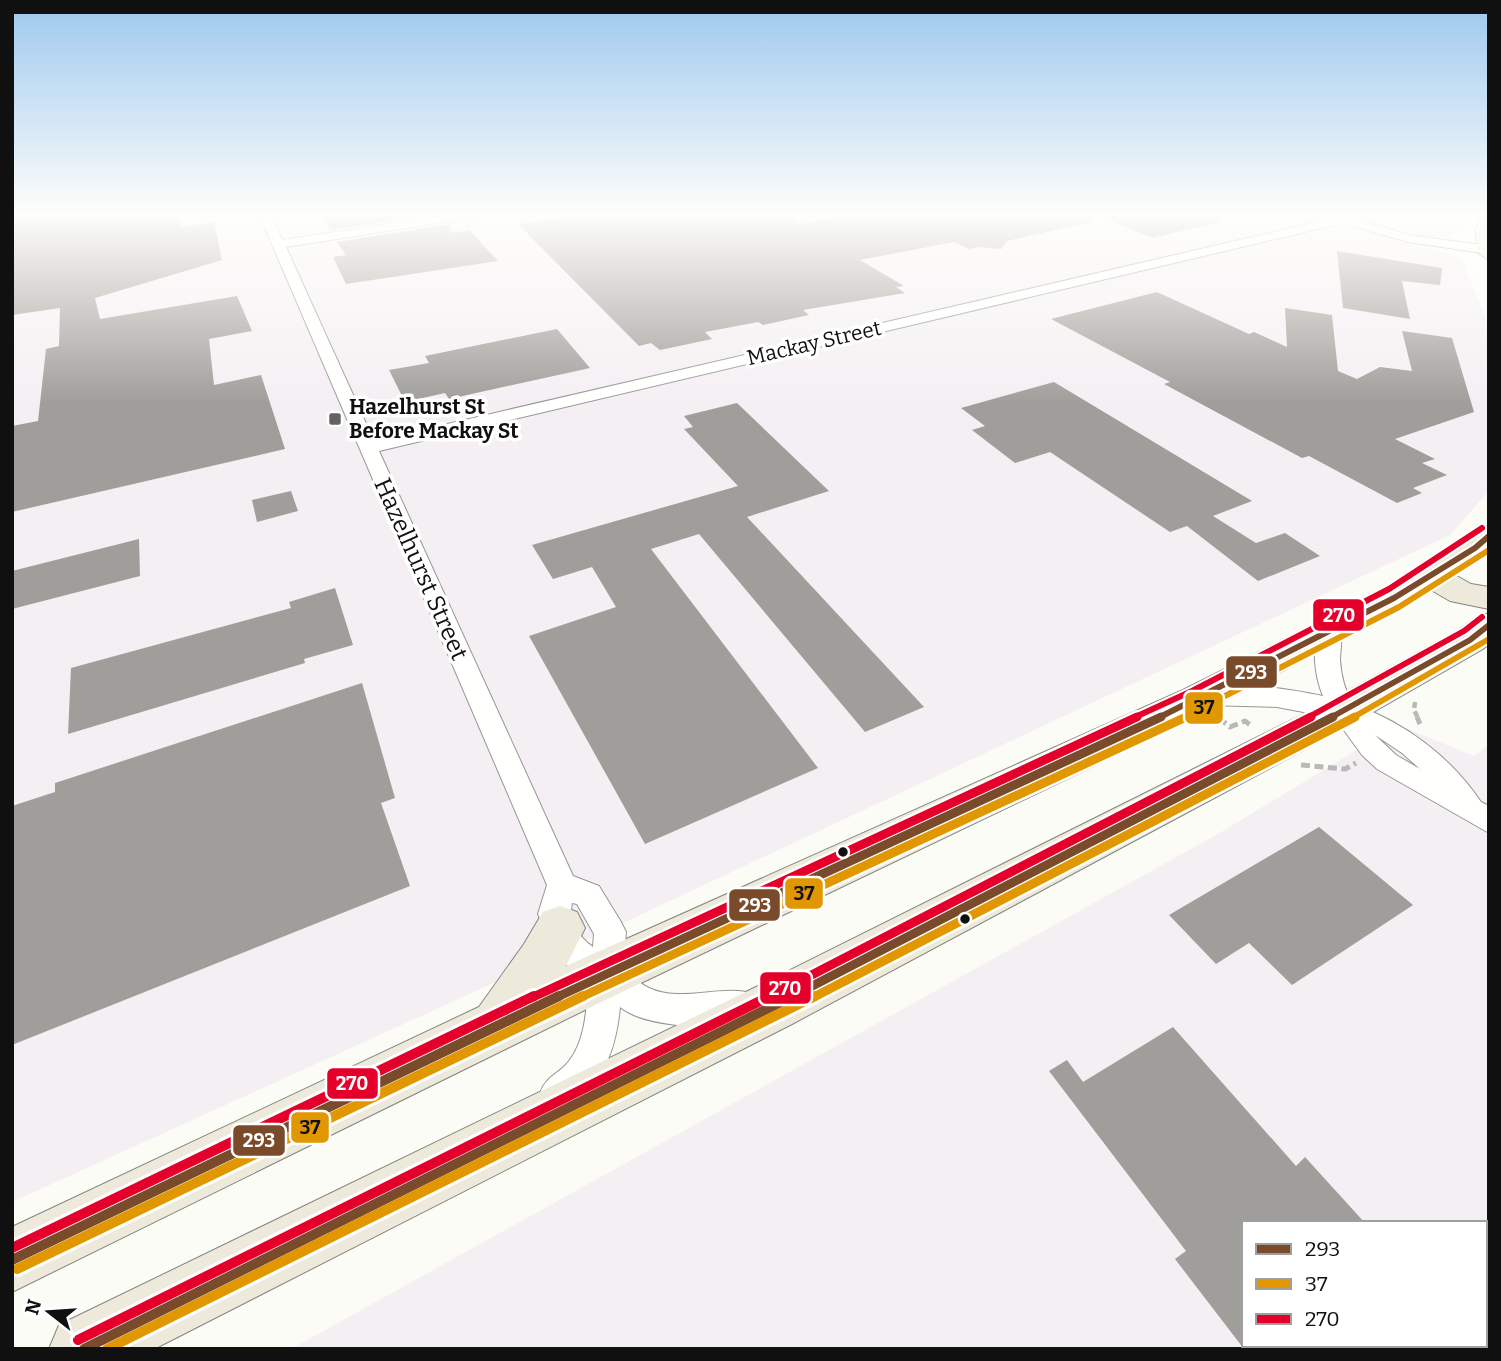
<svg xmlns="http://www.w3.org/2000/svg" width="1501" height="1361" font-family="Bitter,serif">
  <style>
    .industrial { fill: #f4eff3; fill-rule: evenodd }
    .building { fill: #a09e9b }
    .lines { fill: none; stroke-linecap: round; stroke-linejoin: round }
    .minor-casing { stroke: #969694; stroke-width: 2 }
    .primary-casing { stroke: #848481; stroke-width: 2 }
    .path-far1 { stroke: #b9b9b8; stroke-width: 4.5; stroke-dasharray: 6 3.5; stroke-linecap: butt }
    .path { stroke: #b9b9b8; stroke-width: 5; stroke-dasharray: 9 4.5; stroke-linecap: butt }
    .minor { fill: #fffffe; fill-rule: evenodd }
    .primary { fill: #ede9db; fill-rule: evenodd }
    .bus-1-far2-casing { stroke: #fff; stroke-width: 10 }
    .bus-1-far1-casing { stroke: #fff; stroke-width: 14 }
    .bus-1-casing { stroke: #fff; stroke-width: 16 }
    .bus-2-far2-casing { stroke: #fff; stroke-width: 10 }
    .bus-2-far1-casing { stroke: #fff; stroke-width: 14 }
    .bus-2-casing { stroke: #fff; stroke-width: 16 }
    .bus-3-far2-casing { stroke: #fff; stroke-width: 10 }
    .bus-3-far1-casing { stroke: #fff; stroke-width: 14 }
    .bus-3-casing { stroke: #fff; stroke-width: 16 }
    .bus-1-far2 { stroke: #7a4b2a; stroke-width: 6 }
    .bus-1-far1 { stroke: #7a4b2a; stroke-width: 9 }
    .bus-1 { stroke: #7a4b2a; stroke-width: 10 }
    .bus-2-far2 { stroke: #e09702; stroke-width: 6 }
    .bus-2-far1 { stroke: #e09702; stroke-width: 9 }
    .bus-2 { stroke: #e09702; stroke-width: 10 }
    .bus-3-far2 { stroke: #e4002b; stroke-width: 6 }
    .bus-3-far1 { stroke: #e4002b; stroke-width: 9 }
    .bus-3 { stroke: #e4002b; stroke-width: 10 }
    .poi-dot { fill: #636361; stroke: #fff; stroke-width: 2.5 }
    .bus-dot { fill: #101010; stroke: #fff; stroke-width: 2.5 }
    .labels { text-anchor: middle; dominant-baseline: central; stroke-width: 7; stroke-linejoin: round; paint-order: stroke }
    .far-street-label { font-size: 21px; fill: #101010; stroke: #fff }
    .far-poi-label { font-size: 21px; font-weight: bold; fill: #101010; stroke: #fff; text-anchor: start }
    .street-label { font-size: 24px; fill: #101010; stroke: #fff }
    .line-badge { stroke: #fff; stroke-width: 2.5 }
    .badge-label { font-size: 19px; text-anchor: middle; font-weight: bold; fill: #fff }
    .pale-badge-label { font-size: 19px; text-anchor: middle; font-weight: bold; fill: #111 }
  </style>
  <rect width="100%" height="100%" fill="#fcfcf7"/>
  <path class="industrial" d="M12 214H1471L1464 230 1437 238 1419 236 1418 245 1461 258 1489 326V491L1450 535 542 961 12 1202Z
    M1398 725 1474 756 1489 745V1349H291L1218 834ZM1244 1223H1485V1345H1244Z"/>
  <path class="building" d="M12 214H178L182 227 214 222 222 260 95 298 100 319 237 296 252 331 209 339 214 385 261 375 285 449 12 512V426L38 421 46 349 59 346 60 308 12 315Z
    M320 214H439L330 230Z
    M584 214H784L801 224 848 214H1089L1090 222 1007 241 1001 249 980 247 969 249 954 242 860 260 904 286 896 287 905 293 803 310 809 315 763 325 758 322 705 332 712 339 660 350 651 343 639 346 518 224Z
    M1095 214H1220L1221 222 1152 238Z
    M450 224 451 233 469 230 498 261 346 284 333 257 346 255 337 242Z
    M1337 251 1442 268 1440 285 1402 281 1410 319 1343 308Z
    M1157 292 1249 334 1254 332 1287 347 1285 308 1332 315 1338 371 1357 379 1380 367 1412 371 1402 331 1452 338 1474 412 1395 439 1435 459 1422 463 1447 475 1413 488 1422 493 1397 503 1309 456 1302 458 1164 384 1170 382 1051 319Z
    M557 329 590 368 449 399 445 393 405 402 389 370 429 363 425 356Z
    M1054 382 1252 501 1213 516 1256 543 1285 533 1320 556 1258 581 1187 526 1170 532 1050 452 1015 463 972 430 985 426 961 408Z
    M737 403 829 491 747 517 924 707 865 732 699 534 651 549 818 768 645 844 529 636 616 607 592 567 553 579 532 545 738 486 684 429 693 427 684 416Z
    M291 491 298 511 257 522 252 500Z
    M139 539 140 576 12 609V571Z
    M335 588 353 645 304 659 305 663 68 734 71 668 291 608 289 602Z
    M362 683 395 798 381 803 410 886 12 1045V806L55 792V783Z
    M1319 827 1413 905 1292 985 1249 943 1216 964 1169 915Z
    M1173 1027 1296 1166 1305 1157 1365 1223H1244V1349L1175 1259 1186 1251 1049 1071 1067 1060 1083 1082Z"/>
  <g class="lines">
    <g class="minor-casing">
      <path id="minor" d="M259 214H271L282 240 455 214H482L476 217 286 247 374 441 1330 219 1325 214H1338L1409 235 1489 246V254L1408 242 1343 223 379 451 573 876 599 886 621 922 626 932 623 969C631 975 640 984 649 988 683 1004 724 982 758 995L763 1007 758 1019C726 1031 647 1029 620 1007 616 1051 601 1093 558 1111L545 1106 540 1093C547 1075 558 1075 569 1061 586 1039 586 1009 589 983L558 958 553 948 538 914 547 885ZM572 903 577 904 594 934 593 947C578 936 568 921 572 903Z
        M1330 624 1338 627C1344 636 1340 649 1340 660 1341 676 1345 691 1353 704 1404 722 1450 756 1481 802L1489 806V833L1377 769 1362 755 1335 718 1277 707 1206 705 1197 702 1194 696 1197 690C1232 679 1288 689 1323 696 1315 677 1310 645 1322 627ZM1375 735 1402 753 1420 769 1396 755Z"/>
    </g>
    <g class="primary-casing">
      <path id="primary" d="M1482 214H1489V260L1479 254 1475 230Z
        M1489 526V553L1455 575 1471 584 1489 587V609L1450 601 1431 590 1211 710 593 1006 12 1292V1227L479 1007 524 944 543 912 560 906 577 912 585 928 566 966 1183 690 1382 590 1463 541 1478 529Z
        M1489 613V644L1483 649 1358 721 792 1024 154 1349H49L59 1325 754 988 1330 701 1457 631 1476 617Z"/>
    </g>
    <path class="path-far1" d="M1415 702 1414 710 1418 718"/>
    <path class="path" d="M1417 717 1420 724
      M1219 718 1230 727 1245 721 1253 727
      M1301 765 1345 769 1356 763"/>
    <use href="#minor" class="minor"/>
    <use href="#primary" class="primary"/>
    <g class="bus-1-far2-casing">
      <path id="bus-1-far2" d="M1158 718 1394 598 1475 548 1489 536
        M1330 718 1470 640 1489 625"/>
    </g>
    <g class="bus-1-far1-casing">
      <path id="bus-1-far1" d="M555 998 1161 717
        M789 998 1333 717"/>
    </g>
    <g class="bus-1-casing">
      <path id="bus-1" d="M12 1260 559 996
        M84 1349 793 996"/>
    </g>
    <g class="bus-2-far2-casing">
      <path id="bus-2-far2" d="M1182 718 1399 607 1489 550
        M1352 718 1489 639"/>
    </g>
    <g class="bus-2-far1-casing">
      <path id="bus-2-far1" d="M579 998 1186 717
        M812 998 1355 717"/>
    </g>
    <g class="bus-2-casing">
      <path id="bus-2" d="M17 1269 583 996
        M107 1349 815 996"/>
    </g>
    <g class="bus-3-far2-casing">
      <path id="bus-3-far2" d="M1133 718 1192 691 1389 589 1482 528
        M1307 718 1464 631 1482 617"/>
    </g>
    <g class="bus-3-far1-casing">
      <path id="bus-3-far1" d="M531 998 1137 717
        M767 998 1311 717"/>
    </g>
    <g class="bus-3-casing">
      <path id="bus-3" d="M12 1248 534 996
        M78 1340 770 996"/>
    </g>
    <use href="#bus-1-far2" class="bus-1-far2"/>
    <use href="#bus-1-far1" class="bus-1-far1"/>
    <use href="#bus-1" class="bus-1"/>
    <use href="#bus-2-far2" class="bus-2-far2"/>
    <use href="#bus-2-far1" class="bus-2-far1"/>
    <use href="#bus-2" class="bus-2"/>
    <use href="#bus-3-far2" class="bus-3-far2"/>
    <use href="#bus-3-far1" class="bus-3-far1"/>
    <use href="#bus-3" class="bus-3"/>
  </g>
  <linearGradient id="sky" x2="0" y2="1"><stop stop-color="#9dc8ee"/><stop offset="0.53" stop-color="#fefefb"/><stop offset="1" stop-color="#fefefb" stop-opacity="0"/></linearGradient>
  <rect width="1501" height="404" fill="url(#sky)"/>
  <rect class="poi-dot" x="328" y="412" width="14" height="14" rx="3.5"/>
  <g class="bus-dot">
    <circle cx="843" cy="852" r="6"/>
    <circle cx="965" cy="919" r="6"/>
  </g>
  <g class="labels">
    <g class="far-street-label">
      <text transform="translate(814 343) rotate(-13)">Mackay Street</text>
    </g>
    <g class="far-poi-label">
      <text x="349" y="407">Hazelhurst St<tspan x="349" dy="24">Before Mackay St</tspan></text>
    </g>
    <g class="street-label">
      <text transform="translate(421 569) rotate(66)">Hazelhurst Street</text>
    </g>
  </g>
  <g class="line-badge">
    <rect x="1312" y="598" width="53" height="34" rx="7" fill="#e4002b"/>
    <rect x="1225" y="655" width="53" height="34" rx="7" fill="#7a4b2a"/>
    <rect x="1184" y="691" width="40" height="34" rx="7" fill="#e09702"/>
    <rect x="784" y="877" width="40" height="33" rx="7" fill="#e09702"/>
    <rect x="728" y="888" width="53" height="34" rx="7" fill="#7a4b2a"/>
    <rect x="759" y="971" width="53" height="34" rx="7" fill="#e4002b"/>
    <rect x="326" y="1067" width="53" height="33" rx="7" fill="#e4002b"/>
    <rect x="290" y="1111" width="40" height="33" rx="7" fill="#e09702"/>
    <rect x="232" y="1124" width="54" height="33" rx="7" fill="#7a4b2a"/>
  </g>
  <g class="badge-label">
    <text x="1339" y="622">270</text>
    <text x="1251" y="679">293</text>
    <text x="755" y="912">293</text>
    <text x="785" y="995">270</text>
    <text x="352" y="1090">270</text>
    <text x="259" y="1147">293</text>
  </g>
  <g class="pale-badge-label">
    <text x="1204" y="714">37</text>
    <text x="804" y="900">37</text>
    <text x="310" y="1134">37</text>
  </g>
  <rect width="1501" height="1361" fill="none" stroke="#101010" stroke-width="28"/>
  <rect x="1242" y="1221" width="245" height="126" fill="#ffffff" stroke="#9f9f9f" stroke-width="2"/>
  <rect x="1256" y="1244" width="35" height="10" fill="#7a4b2a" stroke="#9f9f9f" stroke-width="2"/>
  <text x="1305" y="1256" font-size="21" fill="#101010">293</text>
  <rect x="1256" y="1279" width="35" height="10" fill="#e09702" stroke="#9f9f9f" stroke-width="2"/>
  <text x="1305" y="1291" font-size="21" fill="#101010">37</text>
  <rect x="1256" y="1314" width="35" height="10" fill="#e4002b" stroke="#9f9f9f" stroke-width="2"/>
  <text x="1305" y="1326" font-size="21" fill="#101010">270</text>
  <g transform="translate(49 1312) rotate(287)" stroke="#ffffff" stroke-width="5" paint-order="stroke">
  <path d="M0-5L12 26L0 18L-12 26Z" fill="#101010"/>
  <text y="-10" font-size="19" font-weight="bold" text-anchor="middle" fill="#101010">N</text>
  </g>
</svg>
